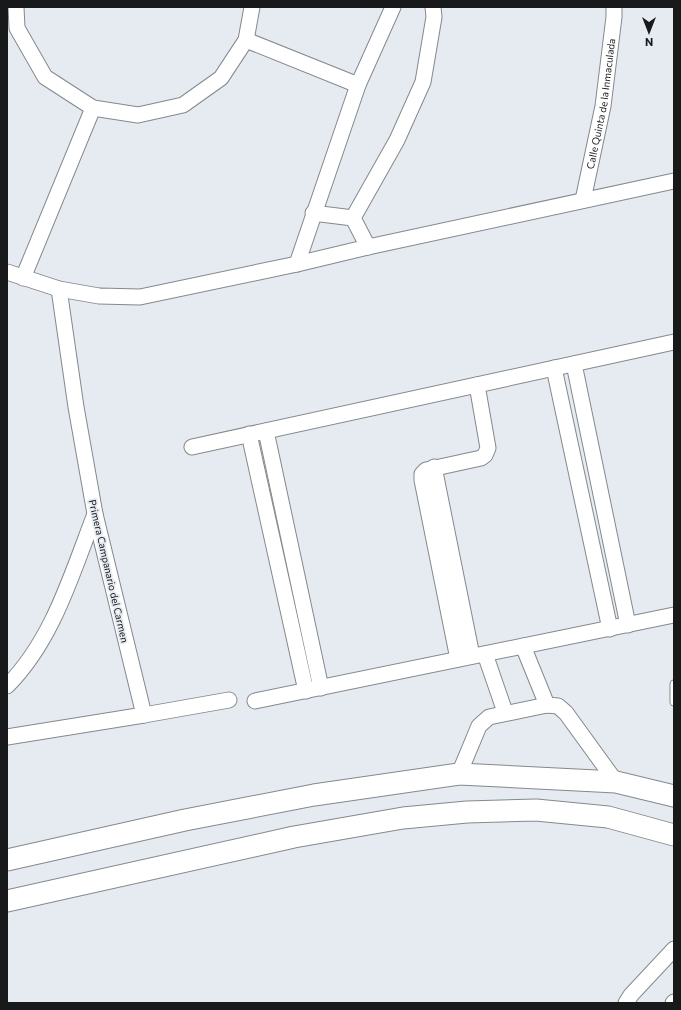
<svg xmlns="http://www.w3.org/2000/svg" width="681" height="1010" font-family="Commissioner,sans-serif">
  <style>
    .lines { fill: none; stroke-linecap: round; stroke-linejoin: round }
    .lane-casing { stroke: #84898d; stroke-width: 9 }
    .street-casing { stroke: #84898d; stroke-width: 17 }
    .secondary-casing { stroke: #84898d; stroke-width: 23 }
    .lane { stroke: #fff; stroke-width: 7 }
    .street { stroke: #fff; stroke-width: 15 }
    .secondary { stroke: #fff; stroke-width: 21 }
    .labels { text-anchor: middle; dominant-baseline: central; stroke-width: 3.5; stroke-linejoin: round; paint-order: stroke }
    .street-label { font-size: 10px; fill: #17191b; stroke: #e6ebf1 }
  </style>
  <rect width="100%" height="100%" fill="#e6ebf1"/>
  <g class="lines">
    <g class="lane-casing">
      <path id="lane" d="M674 684V702"/>
    </g>
    <g class="street-casing">
      <g id="street">
        <path d="M16 7 17 28 45 77 93 108 138 115 183 105 221 78 246 40 252 7"/>
        <path d="M246 40 358 85"/>
        <path id="s1" d="M583 200 603 106 614 17V7"/>
        <path d="M313 213 353 218"/>
        <path d="M368 247 353 218 397 140 423 82 434 17 433 7"/>
        <path d="M297 264 358 85 393 7"/>
        <path d="M7 272 59 289 99 296 140 297 297 264 368 247 674 181"/>
        <path d="M23 278 93 108"/>
        <path d="M574 364 628 625"/>
        <path d="M554 368 610 629"/>
        <path d="M266 431 321 688"/>
        <path d="M249 434 306 691"/>
        <path d="M192 447 674 342"/>
        <path d="M434 467 472 656"/>
        <path d="M523 646 547 705"/>
        <path d="M485 654 505 712"/>
        <path d="M458 659 422 480V474L426 470 481 458 485 455 488 448 477 385"/>
        <path d="M7 686C53 640 72 573 95 514"/>
        <path d="M255 701 674 615"/>
        <path d="M144 715 229 700"/>
        <path d="M7 737 144 715 95 514 76 407 59 289"/>
        <path d="M459 774 479 726 489 717 547 705 558 706 566 713 616 782"/>
        <path d="M626 1003 631 995 674 949"/>
        <path d="M673 1003 674 1002"/>
      </g>
    </g>
    <g class="secondary-casing">
      <path id="secondary" d="M7 860 185 820 314 795 459 774 616 782 674 796
        M7 901 294 837 403 818 467 812 536 810 608 817 674 835"/>
    </g>
    <use href="#lane" class="lane"/>
    <use href="#street" class="street"/>
    <use href="#secondary" class="secondary"/>
  </g>
  <g class="labels">
    <g class="street-label">
      <text stroke="none"><textPath href="#s1" startOffset="98">Calle Quinta de la Inmaculada</textPath></text>
      <text transform="translate(109 571) rotate(77)">Primera Campanario del Carmen</text>
    </g>
  </g>
  <rect width="681" height="1010" fill="none" stroke="#17191b" stroke-width="16"/>
  <g transform="translate(649 32) rotate(180)" stroke="#e6ebf1" stroke-width="3" paint-order="stroke">
  <path d="M0-3L7 15L0 10L-7 15Z" fill="#17191b"/>
  <text y="-6" font-size="11" font-weight="bold" text-anchor="middle" fill="#17191b">N</text>
  </g>
</svg>
